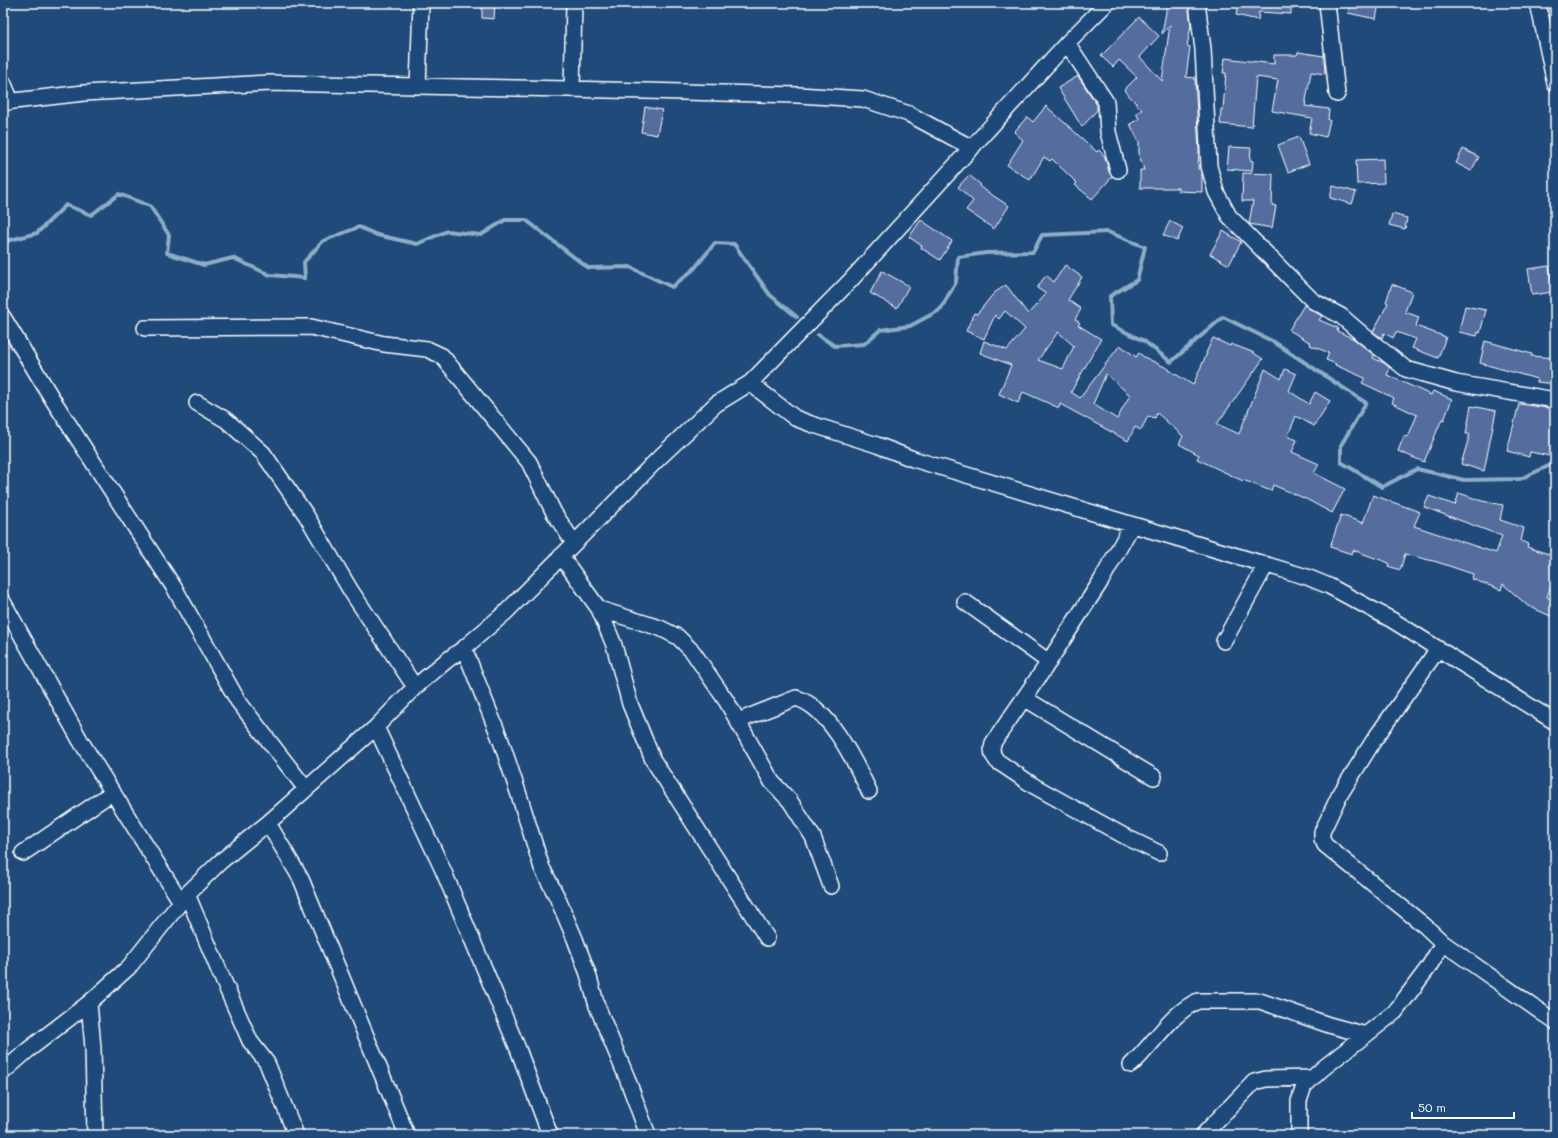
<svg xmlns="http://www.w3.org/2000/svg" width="1558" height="1138" font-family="Mali,sans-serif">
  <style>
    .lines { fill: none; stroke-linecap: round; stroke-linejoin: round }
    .stream { stroke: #8eadc6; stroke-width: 4 }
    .building { fill: #546d9e; stroke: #fff; fill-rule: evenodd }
    .minor-casing { stroke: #fff; stroke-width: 18 }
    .minor { stroke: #1f4a7a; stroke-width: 15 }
  </style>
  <rect width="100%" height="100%" fill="#1f4a7a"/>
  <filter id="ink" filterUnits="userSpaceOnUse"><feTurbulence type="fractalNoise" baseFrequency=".025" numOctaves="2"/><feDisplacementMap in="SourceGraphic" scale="8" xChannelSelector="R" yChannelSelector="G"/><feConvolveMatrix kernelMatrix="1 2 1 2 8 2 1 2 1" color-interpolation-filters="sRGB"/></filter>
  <g filter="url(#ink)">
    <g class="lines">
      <path class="stream" d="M3 242 37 233 66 205 91 215 119 194 150 206 169 235 167 253 204 265 233 258 270 275 305 278 304 262 323 241 359 227 377 235 417 244 447 231 481 235 505 220H526L588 268 630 267 672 287 694 269 715 243 734 244 770 295 797 317
        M818 335 835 346 864 344 880 330 910 326 940 310 956 282 958 257 986 253 1033 252 1042 235 1108 232 1145 247 1137 280 1110 296 1111 325 1144 341 1171 362 1223 317 1274 342 1366 403 1341 445V462L1382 487 1417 469 1464 480 1520 479 1555 463"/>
    </g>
    <path class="building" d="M482 3H495L494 19 482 18Z
      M1166 3H1188L1191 25 1187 46 1190 47 1186 77 1195 78 1199 150 1198 169H1200L1202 176V192L1178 191V188H1140V170H1144L1139 155V142L1130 124 1139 119 1136 113 1142 110 1124 90 1137 77 1119 60 1113 67 1101 56 1139 17 1159 36 1140 57 1162 81 1170 25 1162 34 1166 12Z
      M1239 3H1291V14L1259 12 1258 20 1236 15Z
      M1350 3H1379L1376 19 1348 13Z
      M1298 52 1324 56 1325 74 1311 72 1305 106 1329 109 1328 120H1330L1326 137 1309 133 1312 118 1272 111 1278 80 1256 77 1252 127 1220 124 1221 109H1223L1226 73H1223L1225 58 1274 64V55H1297Z
      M1078 76 1097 105V110L1082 127 1058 88Z
      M1046 106 1097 152 1099 150 1105 157 1109 172 1112 177 1092 199 1075 185 1077 183 1052 159 1050 161 1044 157 1030 180 1007 165 1023 140 1014 132 1027 117 1033 122Z
      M645 107 662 110 657 135 641 132Z
      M1299 137 1309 164 1288 172 1278 145Z
      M1229 147 1251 148 1250 160 1253 161 1252 171 1227 169Z
      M1463 149 1479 157 1471 171 1456 163Z
      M1383 159 1384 183 1357 184 1356 160Z
      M1243 173 1273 174 1272 205 1276 206 1272 228 1249 224 1253 201H1242Z
      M969 175 981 185 980 187 1009 206 994 229 966 210 973 201 958 187Z
      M1333 186 1356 192 1352 204 1330 198Z
      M1392 214 1407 218 1405 229 1389 225Z
      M921 220 952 241 940 260 921 248 922 246 909 237Z
      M1170 221 1183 228 1177 241 1163 235Z
      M1223 231 1241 242 1229 265 1210 254Z
      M1065 265 1082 277 1068 300 1081 309 1075 319 1080 323 1078 325 1101 339 1071 392 1080 398 1120 345 1136 357 1139 353 1144 357 1169 369V370L1193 385 1207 353H1206L1213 338 1230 346 1231 344 1252 352 1263 359 1217 424 1239 434 1265 369 1281 379 1285 369 1296 374 1289 391 1309 404 1315 392 1330 401 1314 426 1296 416 1288 436 1297 440 1292 452 1319 464 1314 473 1345 489 1332 513 1306 499 1273 485 1271 491 1243 480V481L1197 459 1199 455 1179 444 1183 436 1157 413 1155 418 1148 416 1141 430 1135 427 1128 441 1060 404 1059 408 1023 392 1018 403 999 394 1011 365 980 353 984 341 1007 350 1025 329 1005 311 999 319 995 315 984 339 966 331 974 313 977 314 994 293 1006 285 1028 314 1046 294 1037 288 1046 275 1054 282ZM1058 332 1074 346 1063 369 1038 360ZM1106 374 1130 395 1117 419 1093 404Z
      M1549 266 1553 292 1532 295 1528 269Z
      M882 271 909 286 897 308 870 293Z
      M1392 284 1412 292 1405 312 1419 317 1416 326 1446 337 1438 358 1412 348 1416 339 1396 332 1393 338 1384 333 1382 338 1373 332 1388 303 1386 302Z
      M1304 305 1322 316 1319 320 1338 328 1337 331 1354 339 1374 355 1373 358 1384 363 1390 368 1387 375 1431 395 1433 391 1452 399 1444 420 1442 419 1424 462 1398 451 1404 436 1408 437 1417 415 1392 403 1394 398 1362 383 1365 378 1335 365 1336 364 1326 360 1329 353 1310 345 1311 343 1289 330Z
      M1465 306 1486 310 1480 333 1478 332 1477 336 1459 332Z
      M1485 341 1532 354 1531 356 1555 358V384L1537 382V379L1480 363Z
      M1519 404 1555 409V457L1530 452 1529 457 1507 451Z
      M1471 406 1496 411 1484 471 1461 464 1470 434H1466Z
      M1459 493 1482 501 1503 505 1500 520 1524 528 1521 541 1528 544 1527 547 1555 556V574L1547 597 1555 601V618L1528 606 1503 584 1501 590 1472 579 1473 574 1437 562 1405 554 1400 570 1388 566 1389 563 1353 550 1352 554 1330 547 1341 515 1363 523 1373 495 1420 512 1414 526 1496 553 1502 536 1424 507 1429 496 1455 505Z"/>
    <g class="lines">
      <g class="minor-casing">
        <path id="minor" d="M1197 3 1203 49 1209 166 1216 192 1229 216 1313 301 1341 316 1363 335 1406 369 1456 383 1555 400
          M1327 3 1337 94
          M1538 3 1555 84
          M1067 43 1106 102 1108 132 1118 170
          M3 82 11 101
          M418 86 421 3
          M572 89 574 3
          M3 103 14 101 84 93 270 83 568 89 798 95 863 99 909 114 972 148
          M3 317 53 400 175 589 238 701 306 789
          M145 328 311 327 384 344 427 349 442 356 529 462 554 513 574 543
          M750 383 795 418 811 424 877 445 913 459 1307 577 1329 586 1392 620 1555 722
          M197 403 226 420 263 453 306 515 351 591 415 687
          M1132 525 1101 581 1044 669 993 743 992 749 993 755 997 761 1034 786 1126 837 1159 853
          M561 556 599 609 614 645 630 704 653 760 767 938
          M3 602 80 740 181 902
          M965 602 1049 662
          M599 609 660 628 678 637 693 652 727 702 772 782 790 801 813 837 831 886
          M1224 641 1266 565
          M464 648 501 741 519 795 542 868 557 897 575 939 588 974 597 1006 627 1078 648 1135
          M1024 698 1154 777
          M738 721 796 698C829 707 855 762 869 791
          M376 727 443 870 518 1049 550 1135
          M268 823 301 879 407 1135
          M23 853 113 792
          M187 894 220 973 250 1041 267 1063 296 1135
          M1443 943 1555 1022
          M89 1003 93 1048 95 1135
          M1131 1065C1152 1046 1172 1012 1198 1001H1260L1329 1025 1366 1035
          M3 1072 28 1050 89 1003 129 967 187 894 220 862 268 823 376 727 415 687 446 661 464 648 506 612 660 457 716 404 750 383 849 282 1067 43 1107 3
          M1203 1135 1254 1082 1266 1079 1312 1078
          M1299 1135V1101L1304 1086 1322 1069 1395 1012 1428 968 1443 943 1425 926 1325 845 1322 839V832L1339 796 1374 740 1438 649"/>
      </g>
      <use href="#minor" class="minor"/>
    </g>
  </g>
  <rect width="1558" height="1138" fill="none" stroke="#1f4a7a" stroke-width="16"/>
  <rect x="8" y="8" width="1542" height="1122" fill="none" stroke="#fff" stroke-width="1.5" filter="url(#ink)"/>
  <path d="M1412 1112v6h102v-6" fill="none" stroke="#ffffff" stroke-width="2"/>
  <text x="1418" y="1112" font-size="12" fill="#ffffff" stroke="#1f4a7a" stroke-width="3" paint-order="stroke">50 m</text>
</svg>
